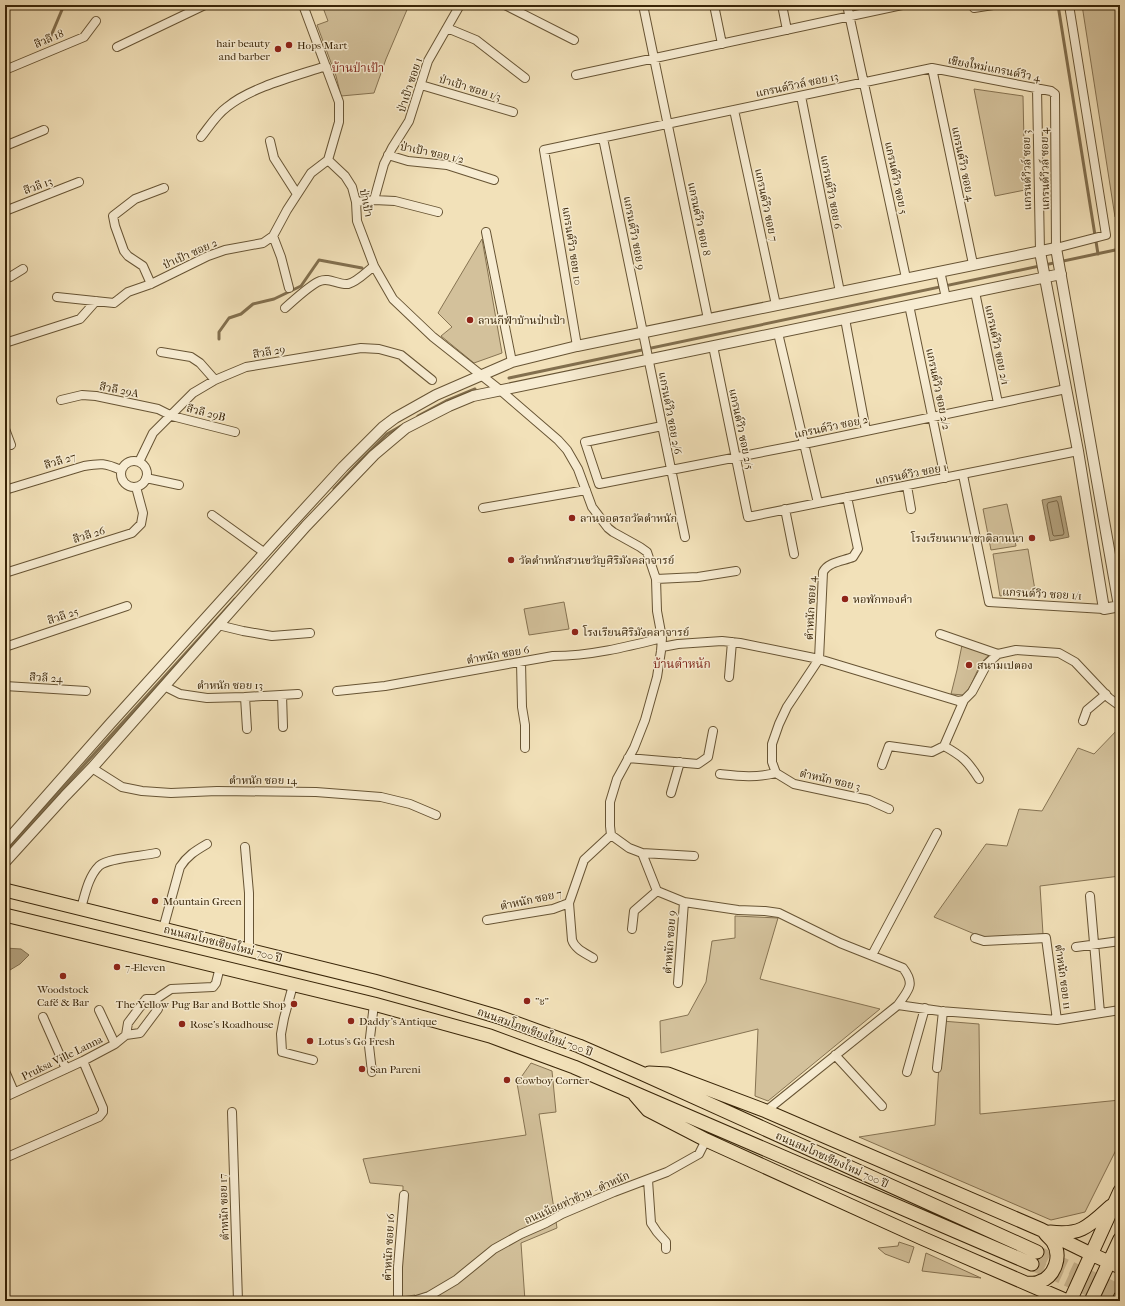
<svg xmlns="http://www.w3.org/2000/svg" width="1125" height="1306" font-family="'IM FELL French Canon','Noto Serif Thai',serif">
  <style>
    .green { fill: #d3c19b; stroke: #867352 }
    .water { fill: #b3a17d; stroke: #826f4e }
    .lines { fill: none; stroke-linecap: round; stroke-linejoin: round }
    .shore { stroke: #766342; stroke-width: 1 }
    .stream { stroke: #826f4e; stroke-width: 3 }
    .primary-tunnel { stroke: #cdbb96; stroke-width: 13; stroke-dasharray: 13 6; stroke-linecap: butt }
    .minor-casing { stroke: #675434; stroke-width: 10 }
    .tertiary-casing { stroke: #675434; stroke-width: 12 }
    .primary-casing { stroke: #392508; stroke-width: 15 }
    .minor { stroke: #f7ecd2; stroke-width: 8 }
    .tertiary { stroke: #f7ecd2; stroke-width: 10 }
    .primary { stroke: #f2e1b9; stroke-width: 13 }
    .poi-dot { fill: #8f2418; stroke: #f7ecd2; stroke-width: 1.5 }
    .labels { text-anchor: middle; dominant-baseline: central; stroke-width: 3; stroke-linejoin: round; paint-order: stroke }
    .street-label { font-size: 11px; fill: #392508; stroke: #f7ecd2 }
    .poi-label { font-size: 11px; fill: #392508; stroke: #f7ecd2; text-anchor: start }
    .neighbourhood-label { font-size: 12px; fill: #7a1f14; stroke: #f7ecd2 }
  </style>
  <rect width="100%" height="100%" fill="#f2e1b9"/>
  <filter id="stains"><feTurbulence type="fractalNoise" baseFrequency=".005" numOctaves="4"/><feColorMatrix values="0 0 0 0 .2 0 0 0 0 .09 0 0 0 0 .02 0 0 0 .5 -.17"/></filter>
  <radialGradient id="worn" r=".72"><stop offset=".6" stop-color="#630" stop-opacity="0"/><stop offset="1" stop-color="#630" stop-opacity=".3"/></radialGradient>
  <path class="green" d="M322 5H409L386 59 374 93 341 96 336 76 317 25 328 21Z
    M1082 5H1120V216L1115 217Z
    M974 89 1023 96 1025 190 995 196Z
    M482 239 502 353 474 363 441 336 452 327 438 313Z
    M1007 504 1016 546 991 550 983 509Z
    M1028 549 1035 590 1000 596 993 554Z
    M564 602 569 629 529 635 524 609Z
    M962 645 989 655C976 665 975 683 964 695L951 694 957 670Z
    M1120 727V876L1040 886 1043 934 984 938 934 917 986 844 1007 846 1019 809 1042 811 1078 748 1094 754Z
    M735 916 778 918 760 979 880 1009 768 1101 755 1096 758 1029 661 1053 660 1021 688 1015 706 982 712 941 735 938Z
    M942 1021 979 1024 980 1114 1120 1100V1142L1085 1212 1051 1220 859 1137 935 1125Z
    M531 1063 552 1071 556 1112 539 1114 557 1228 521 1243 525 1301H415V1295L402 1297 403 1186 370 1183 363 1159 526 1135 517 1083Z
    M899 1242 914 1247 909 1263 885 1254 878 1248 898 1246Z
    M926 1253 981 1278 922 1271Z"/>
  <path class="water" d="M1061 496 1069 537 1050 541 1042 500Z
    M5 948 21 949 29 955 20 964 5 973Z"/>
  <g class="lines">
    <path class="shore" d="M1057 501 1058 503 1064 533 1063 535 1054 536 1053 535 1047 505 1048 503Z"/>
    <path class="stream" d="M1058 5 1098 254
      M48 43 64 5
      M219 339V332L229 318 241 314 253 304 274 299 301 286 319 260 362 268
      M509 378 1120 249
      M418 416 446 401 475 389
      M334 489 360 461 387 434 401 426
      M5 852 235 599"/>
    <path class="primary-tunnel" d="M1037 1252 1120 1291
      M1032 1264 1114 1301"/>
    <g class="minor-casing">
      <path id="minor" d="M303 5 339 102V122L328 160
        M505 5 574 40
        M643 5 708 319
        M714 5 722 44
        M782 5 787 30
        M847 5 906 278
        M974 8 993 5
        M447 28 476 40 525 78
        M117 47 205 5
        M932 68 973 264
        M5 70 84 37 96 21
        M576 75 902 5
        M421 85 513 112
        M1037 88 1040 252
        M5 96V97
        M801 96 840 292
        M734 110 776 305
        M201 137C209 127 216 115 227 107 251 87 296 76 326 66
        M603 138 685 537
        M270 141 274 158 297 194
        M5 146 44 130
        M388 155 408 161 447 165 494 180
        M328 160 345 176 352 187 356 202 357 221 374 266 393 299 433 337 500 390 558 440 567 450 578 469 592 507 608 528 613 532 640 547 647 552 656 579 657 611 662 638 661 651 657 677 645 720 634 748 617 779 610 802V826L611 835 629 848 642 853 657 891 684 902 738 910 765 911 779 913 840 943 903 968C916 985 908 990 898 1005L766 1111
        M374 200 395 201 438 212
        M356 202 374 200 384 164 392 148 409 121 428 61 460 5
        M5 211 79 182
        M486 232 512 362
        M273 236 281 257 289 288
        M940 271 946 298
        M5 278 10 277 23 269
        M151 284 143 266 128 256 124 251 115 226 113 216 135 199 164 188
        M975 292 998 403
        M57 297 114 303 128 292 151 284 208 256 225 250 263 243 273 236 287 210 311 173 328 160
        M909 305 945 478
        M285 308C293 301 311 284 320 281 329 277 338 285 348 284 357 282 366 272 374 266
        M845 319 866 431
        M778 333 818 503
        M5 343 80 319 96 301
        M577 346 544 150 932 68 1051 91 1055 94 1056 248 1106 235 1069 5
        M713 346 748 517 1078 451
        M161 352 191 357 200 363 215 380
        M61 400 82 395 96 396 158 409 172 416 235 432
        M662 426 585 442 599 484 804 444 1066 389
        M5 429 11 445
        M121 474a13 13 0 1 1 26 0a13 13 0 1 1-26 0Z
        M139 462 153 433 193 393 215 380 246 367 361 348 379 349 401 355 432 380
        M963 475 989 602 1104 609
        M146 478 179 485
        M907 486 911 509
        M5 490 84 466C101 463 105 463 121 470
        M847 497 858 549 853 557C843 561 828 562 823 572L819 659 787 707 779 724 772 744V762L776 773 794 784 869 800 889 809
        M483 508 586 490
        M785 509 794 554
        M212 515 265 553
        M5 573 132 533 141 524 143 513 136 487
        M656 579 698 577 736 571
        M218 625 243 631 272 636 310 633
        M940 634 998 654
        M5 647 127 606
        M662 647 678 644 722 641 740 643 819 659 958 701 964 700 972 692 987 664 998 654 1016 650 1059 653 1075 662 1109 698 1120 706
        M521 662 522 707 525 725V748
        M729 677 732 642
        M5 686 86 691
        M164 686 180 694 207 698 245 697 298 694
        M337 691 385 686 553 656C590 656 626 647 662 638
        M282 695 283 727
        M245 697 247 729
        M1083 721 1087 710 1106 694
        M944 746C962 756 968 761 979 779
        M628 758 698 764 708 757 713 731
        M882 765 889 746 932 752 944 746 964 700
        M92 768 122 787 142 791 171 793 217 791 316 792 381 797 410 804 436 815
        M720 774C739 776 756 778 776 773
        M671 793 680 762
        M245 847 249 893V950
        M642 853 694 856
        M1090 896 1100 1013
        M569 903 572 940C575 949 585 953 593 958
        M81 908C85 895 88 877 99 866 108 858 143 856 156 853
        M487 920 553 909 569 903 584 860 611 835
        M163 929 180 867C187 856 195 851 207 844
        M632 929 634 911 657 891
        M975 938 984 941 1046 938 1057 1020
        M1076 947 1120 941
        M872 955 937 833
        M678 983 684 902
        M293 985 284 1018 281 1034 282 1052 313 1060
        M156 999 171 989 213 987 216 983 220 967
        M898 1005 940 1011 1057 1020 1120 1010
        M99 1010 115 1044
        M43 1017 66 1069
        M126 1035 128 1023 146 999H156
        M835 1055 882 1106
        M937 1068 943 1011
        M5 1071 14 1092
        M372 1072 369 1046 374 1004
        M907 1072 925 1008
        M5 1097 83 1061 115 1044 126 1035 140 1033 158 1009 156 999
        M232 1112 238 1301
        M5 1158 99 1117 103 1112V1108L83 1061
        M648 1180 651 1223 657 1232 666 1242V1249
        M398 1301V1267L404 1195
        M413 1301 429 1296 456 1280 494 1249 521 1234 546 1223 562 1214 614 1192 667 1172 699 1154 706 1140"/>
    </g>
    <g class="tertiary-casing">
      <path id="tertiary" d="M1040 252 1078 451 1104 609 1120 606
        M5 843 110 724 278 538 343 467 383 427 395 418 436 395 512 362 577 346 1056 248 1119 606
        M5 862 65 796 92 768 306 526 374 455 406 428 449 406 473 396 1061 274"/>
    </g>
    <g class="primary-casing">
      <path id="primary" d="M5 890 374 981 438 999 499 1017 579 1046 641 1073 1037 1252
        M5 915 374 1004 490 1036 574 1067 1032 1264
        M649 1073 668 1074 766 1111 1042 1230 1091 1254 1120 1267
        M635 1095 648 1110 706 1140 924 1239 1067 1301
        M1050 1232C1081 1236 1089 1226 1111 1206
        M1026 1283C1031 1283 1035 1284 1039 1282 1055 1277 1062 1256 1053 1242 1051 1239 1047 1236 1045 1233
        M1070 1301 1120 1191
        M1091 1301 1120 1239
        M1119 1301 1120 1298"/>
    </g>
    <use href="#minor" class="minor"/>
    <use href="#tertiary" class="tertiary"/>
    <use href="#primary" class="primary"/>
  </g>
  <g class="poi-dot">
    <circle cx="289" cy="45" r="4"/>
    <circle cx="278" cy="49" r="4"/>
    <circle cx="470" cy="320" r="4"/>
    <circle cx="572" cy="518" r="4"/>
    <circle cx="1032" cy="538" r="4"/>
    <circle cx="511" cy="560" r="4"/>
    <circle cx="845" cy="599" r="4"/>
    <circle cx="575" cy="632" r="4"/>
    <circle cx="969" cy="665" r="4"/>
    <circle cx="155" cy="901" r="4"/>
    <circle cx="117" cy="967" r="4"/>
    <circle cx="63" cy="976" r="4"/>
    <circle cx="527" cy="1001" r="4"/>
    <circle cx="294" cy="1004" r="4"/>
    <circle cx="351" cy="1021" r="4"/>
    <circle cx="182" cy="1024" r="4"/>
    <circle cx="310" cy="1041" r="4"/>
    <circle cx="362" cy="1069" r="4"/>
    <circle cx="507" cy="1080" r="4"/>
  </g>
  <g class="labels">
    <g class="street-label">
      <text transform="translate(49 39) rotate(-23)">สีวลี 18</text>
      <text transform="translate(994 69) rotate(11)">เชียงใหม่แกรนด์วิว 4</text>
      <text transform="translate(410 85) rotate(-72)">ป่าเป้า ซอย 1</text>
      <text transform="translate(797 85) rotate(-12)">แกรนด์วิวล์ ซอย 13</text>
      <text transform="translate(470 88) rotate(17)">ป่าเป้า ซอย 1/3</text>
      <text transform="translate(432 153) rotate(12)">ป่าเป้า ซอย 1/2</text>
      <text transform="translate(963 164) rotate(78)">แกรนด์วิว ซอย 4</text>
      <text transform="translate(1045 169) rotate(-91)">แกรนด์วิวล์ ซอย 4</text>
      <text transform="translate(1027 170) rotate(-91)">แกรนด์วิวล์ ซอย 3</text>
      <text transform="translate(896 178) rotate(78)">แกรนด์วิว ซอย 5</text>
      <text transform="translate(38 186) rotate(-21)">สีวลี 13</text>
      <text transform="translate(831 192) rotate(79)">แกรนด์วิว ซอย 6</text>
      <text transform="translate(366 203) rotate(79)">ป่าเป้า</text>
      <text transform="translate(766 205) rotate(78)">แกรนด์วิว ซอย 7</text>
      <text transform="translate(699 219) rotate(78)">แกรนด์วิว ซอย 8</text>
      <text transform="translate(634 233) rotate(79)">แกรนด์วิว ซอย 9</text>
      <text transform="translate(572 246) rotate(81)">แกรนด์วิว ซอย 10</text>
      <text transform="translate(190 254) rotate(-24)">ป่าเป้า ซอย 2</text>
      <text transform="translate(997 345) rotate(78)">แกรนด์วิว ซอย 2/1</text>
      <text transform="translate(269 352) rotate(-10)">สีวลี 29</text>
      <text transform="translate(938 389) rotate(78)">แกรนด์วิว ซอย 2/2</text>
      <text transform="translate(119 390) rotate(11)">สีวลี 29A</text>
      <text transform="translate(206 413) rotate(14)">สีวลี 29B</text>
      <text transform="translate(670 413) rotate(79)">แกรนด์วิว ซอย 2/6</text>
      <text transform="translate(831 427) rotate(-12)">แกรนด์วิว ซอย 2</text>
      <text transform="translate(741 429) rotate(78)">แกรนด์วิว ซอย 2/5</text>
      <text transform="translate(60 461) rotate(-17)">สีวลี 27</text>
      <text transform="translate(911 474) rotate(-11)">แกรนด์วิว ซอย 1</text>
      <text transform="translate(89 535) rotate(-17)">สีวลี 26</text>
      <text transform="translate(1042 594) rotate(3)">แกรนด์วิว ซอย 1/1</text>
      <text transform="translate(811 608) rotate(-87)">ตำหนัก ซอย 4</text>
      <text transform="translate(63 616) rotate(-19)">สีวลี 25</text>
      <text transform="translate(498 655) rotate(-10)">ตำหนัก ซอย 6</text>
      <text transform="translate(46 678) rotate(3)">สีวลี 24</text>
      <text x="230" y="685">ตำหนัก ซอย 13</text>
      <text x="263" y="780">ตำหนัก ซอย 14</text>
      <text transform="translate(830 780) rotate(13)">ตำหนัก ซอย 3</text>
      <text transform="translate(531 900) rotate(-12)">ตำหนัก ซอย 7</text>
      <text transform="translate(670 942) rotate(-86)">ตำหนัก ซอย 9</text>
      <text transform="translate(223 944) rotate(14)">ถนนสมโภชเชียงใหม่ 700 ปี</text>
      <text transform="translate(1063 977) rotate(82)">ตำหนัก ซอย 11</text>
      <text transform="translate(535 1032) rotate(20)">ถนนสมโภชเชียงใหม่ 700 ปี</text>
      <text transform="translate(62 1058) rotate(-26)">Pruksa Ville Lanna</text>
      <text transform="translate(832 1160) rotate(24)">ถนนสมโภชเชียงใหม่ 700 ปี</text>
      <text transform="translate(577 1198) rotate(-24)">ถนนน้อยท่าข้าม - ตำหนัก</text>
      <text transform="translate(224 1207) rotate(-92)">ตำหนัก ซอย 17</text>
      <text transform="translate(389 1247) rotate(-87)">ตำหนัก ซอย 16</text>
    </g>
    <g class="poi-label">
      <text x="270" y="43" text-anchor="end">hair beauty<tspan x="270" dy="13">and barber</tspan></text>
      <text x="297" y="45">Hops Mart</text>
      <text x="478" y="320">ลานกีฬาบ้านป่าเป้า</text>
      <text x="580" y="518">ลานจอดรถวัดตำหนัก</text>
      <text x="1024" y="538" text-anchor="end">โรงเรียนนานาชาติลานนา</text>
      <text x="519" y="560">วัดตำหนักสวนขวัญศิริมังคลาจารย์</text>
      <text x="853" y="599">หอพักทองคำ</text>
      <text x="583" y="632">โรงเรียนศิริมังคลาจารย์</text>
      <text x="977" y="665">สนามเปตอง</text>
      <text x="163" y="901">Mountain Green</text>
      <text x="125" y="967">7-Eleven</text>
      <text x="63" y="989" text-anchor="middle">Woodstock<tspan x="63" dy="13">Café &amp; Bar</tspan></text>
      <text x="535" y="1001">"ะ"</text>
      <text x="286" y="1004" text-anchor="end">The Yellow Pug Bar and Bottle Shop</text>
      <text x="359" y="1021">Daddy's Antique</text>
      <text x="190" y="1024">Rose's Roadhouse</text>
      <text x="318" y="1041">Lotus's Go Fresh</text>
      <text x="370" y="1069">San Pareni</text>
      <text x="515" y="1080">Cowboy Corner</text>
    </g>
    <g class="neighbourhood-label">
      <text x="358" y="68">บ้านป่าเป้า</text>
      <text x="682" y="664">บ้านตำหนัก</text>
    </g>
  </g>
  <rect width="1125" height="1306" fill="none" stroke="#f2e1b9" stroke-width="20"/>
  <rect x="6" y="6" width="1113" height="1294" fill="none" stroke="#392508" stroke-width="2"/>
  <rect x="10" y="10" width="1105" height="1286" fill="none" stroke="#392508"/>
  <rect width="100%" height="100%" filter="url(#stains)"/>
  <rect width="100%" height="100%" fill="url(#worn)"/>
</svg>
